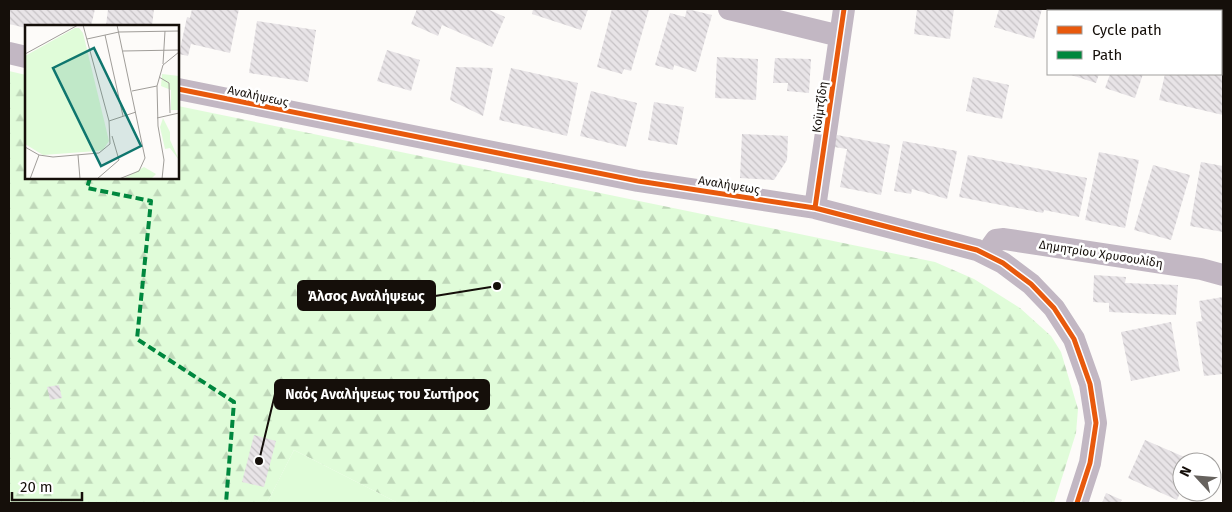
<svg xmlns="http://www.w3.org/2000/svg" width="1232" height="512" font-family="'Fira Sans',sans-serif">
  <style>
    .forest { fill: url(#forest-firs) }
    .pitch { fill: #e0fcd9 }
    .building { fill: url(#building-back-hatch) }
    .lines { fill: none; stroke-linecap: round; stroke-linejoin: round }
    .minor { stroke: #c2b7c3; stroke-width: 22 }
    .quiet { stroke: #00873e; stroke-width: 4; stroke-dasharray: 8 4; stroke-linecap: butt }
    .cycleway-casing { stroke: #fff; stroke-width: 8 }
    .cycleway { stroke: #e8590c; stroke-width: 5 }
    .labels { text-anchor: middle; dominant-baseline: central; stroke-width: 5; stroke-linejoin: round; paint-order: stroke }
    .street-label { font-size: 12px; fill: #150f0a; stroke: #fff }
    .inset-road { fill: none; stroke: #a09d99; stroke-width: 1 }
    .view { fill: #0f766e; fill-opacity: 0.15; stroke: #0f766e; stroke-width: 2.5 }
    .inset-edge { fill: none; stroke: #150f0a; stroke-width: 2.5 }
    .leader { fill: none; stroke: #150f0a; stroke-width: 2 }
    .callout-dot { fill: #150f0a; stroke: #fff; stroke-width: 2 }
    .callout { fill: #150f0a; stroke: #150f0a; stroke-width: 2 }
    .callout-label { font-size: 14px; text-anchor: middle; font-weight: bold; fill: #fff }
  </style>
  <defs>
    <pattern id="forest-firs" width="22" height="20" patternUnits="userSpaceOnUse" patternTransform="scale(1.25)"><rect width="22" height="20" fill="#e0fcd9"/><path d="M5 1l3.5 6h-7zM16 11l3.5 6h-7z" fill="#bfd7b9"/></pattern>
    <pattern id="building-back-hatch" width="6" height="6" patternUnits="userSpaceOnUse" patternTransform="scale(1.25)"><rect width="6" height="6" fill="#e8e4e7"/><path d="M-1 5l2 2M0 0l6 6M5-1l2 2" fill="none" stroke="#c6c2c5"/></pattern>
  </defs>
  <rect width="100%" height="100%" fill="#fdfbf9"/>
  <path class="forest" d="M9 71 26 75V178H178V106L935 262 974 279 1020 308 1051 336 1061 352 1078 409 1076 433 1054 503H398L294 450 267 503H9Z"/>
  <path class="pitch" d="M294 450 398 503H267Z"/>
  <path class="building" d="M9 9H95L91 26 26 28 9 24Z
    M108 9H154L152 26H106Z
    M192 9H239L230 53 191 44 188 56 179 54 187 17 190 18Z
    M417 9H487L505 17 492 47 442 25 438 36 411 24Z
    M533 9H588L581 30 532 14Z
    M612 9H649L631 71 624 69 622 74 597 67Z
    M687 9 712 15 696 72 674 65 673 70 655 65 670 13 685 17Z
    M917 9H954L950 39 914 34Z
    M999 9H1042L1034 39 994 27Z
    M1068 9H1109L1116 11H1067Z
    M1184 9H1223V14L1221 21V11H1183Z
    M257 21 316 30 308 82 249 73Z
    M387 50 420 60 411 91 377 81Z
    M717 57 758 59 756 100 715 98Z
    M775 58 811 59 809 93 787 91 788 83H773Z
    M1221 63 1223 64V115L1159 100 1165 74H1221Z
    M456 67 493 68 483 116 450 100Z
    M511 68 578 83 567 136 499 120Z
    M1068 74H1099L1096 83Z
    M1110 74H1143L1135 98 1105 88Z
    M973 77 1009 85 1002 119 966 111Z
    M591 91 637 103 626 147 580 136Z
    M654 102 684 107 677 145 648 140Z
    M742 134 788 136 787 160 774 180 740 178Z
    M837 135 890 145 881 195 840 187 847 149 834 147Z
    M903 141 957 151 947 199 912 189 911 194 894 191Z
    M1099 152 1139 160 1125 228 1085 220Z
    M968 155 1087 178 1079 217 1044 210 1043 213 959 197Z
    M1201 162 1223 166V232L1190 226Z
    M1153 165 1190 175 1171 240 1134 230Z
    M1094 275 1126 277 1125 283 1178 285 1176 315 1109 312V303L1093 302Z
    M1223 297V374L1204 376 1196 322 1202 321 1199 301Z
    M1171 322 1180 371 1131 381 1121 332Z
    M59 385 62 398 50 400 47 387Z
    M254 435 276 441 264 487 242 482Z
    M1145 440 1196 462H1182V488L1177 500 1128 478Z
    M1106 493 1122 500 1120 503H1102Z"/>
  <g class="lines">
    <path class="minor" d="M729 9 840 36
      M9 53 26 57
      M178 89 638 181 815 208 977 250 1003 263 1031 284 1054 308 1074 339 1090 384 1096 423 1090 463 1077 503
      M815 208 844 9
      M986 254 996 240 1004 239 1201 269 1223 275"/>
    <path class="quiet" d="M90 178 87 188 151 201 137 339 234 402 226 503"/>
    <g class="cycleway-casing">
      <path id="cycleway" d="M178 89 638 181 815 208 977 250 1003 263 1031 284 1054 308 1074 339 1090 384 1096 423 1090 463 1077 503
        M815 208 844 9"/>
    </g>
    <use href="#cycleway" class="cycleway"/>
  </g>
  <g class="labels">
    <g class="street-label">
      <text transform="translate(258 96) rotate(12)">Αναλήψεως</text>
      <text transform="translate(820 107) rotate(-82)">Κοϊμτζίδη</text>
      <text transform="translate(729 185) rotate(9)">Αναλήψεως</text>
      <text transform="translate(1101 254) rotate(9)">Δημητρίου Χρυσουλίδη</text>
    </g>
  </g>
  <g transform="translate(25 25)">
    <rect width="154" height="154" fill="#fdfbf9"/>
    <path d="M137 49 154 51V85H146V65L136 61ZM138 93 145 107V115L154 135 145 123 140 124 135 102ZM119 142 131 149 126 154H98Z" fill="#e0fcd9"/>
    <path d="M50 3H54L58 8 84 116 78 125 72 126 18 130 0 119V31Z" fill="#e0fcd9"/>
    <path d="M24 64H44V98H23Z" fill="#e0fcd9"/>
    <path class="inset-road" d="M92 0 120 133 114 146 94 154M80 10 98 91M62 14 94 7 154 6M98 26 154 25M0 29 53 0M138 39 140 6M134 52 144 58 145 88M107 66 132 61M132 93 154 88M84 96 111 87M0 122 14 130 28 132 74 128 85 119 84 96 58 0M53 130 55 154M5 154 14 130M72 154 94 135 87 111M137 154 139 135 133 101 132 61 138 40 154 27"/>
    <path class="view" d="M69 23 116 121 76 141 28 43Z"/>
    <rect width="154" height="154" class="inset-edge"/>
  </g>
  <path class="leader" d="M497 286L435 296M259 461L275 394"/>
  <g class="callout-dot">
    <circle cx="497" cy="286" r="5"/>
    <circle cx="259" cy="461" r="5"/>
  </g>
  <g class="callout">
    <rect x="298" y="281" width="137" height="29" rx="5"/>
    <rect x="275" y="380" width="214" height="29" rx="5"/>
  </g>
  <g class="callout-label">
    <text x="366" y="301">Άλσος Αναλήψεως</text>
    <text x="382" y="399">Ναός Αναλήψεως του Σωτήρος</text>
  </g>
  <rect width="1232" height="512" fill="none" stroke="#150f0a" stroke-width="20"/>
  <rect x="1047" y="10" width="175" height="65" fill="#ffffff" stroke="#a19f9d"/>
  <rect x="1057" y="26" width="25" height="8" fill="#e8590c" stroke="#a19f9d"/>
  <text x="1092" y="35" font-size="15" fill="#150f0a">Cycle path</text>
  <rect x="1057" y="51" width="25" height="8" fill="#00873e" stroke="#a19f9d"/>
  <text x="1092" y="60" font-size="15" fill="#150f0a">Path</text>
  <g transform="translate(1197 477) rotate(296)"><circle r="24" fill="#ffffff" stroke="#a19f9d"/>
  <path d="M0-4L9 19L0 12L-9 19Z" fill="#66625e"/>
  <text y="-8" font-size="14" font-weight="bold" text-anchor="middle" fill="#150f0a">N</text>
  </g>
  <path d="M12 492v8h70v-8" fill="none" stroke="#150f0a" stroke-width="2.5"/>
  <text x="20" y="492" font-size="15" fill="#150f0a" stroke="#ffffff" stroke-width="4" paint-order="stroke">20 m</text>
</svg>
